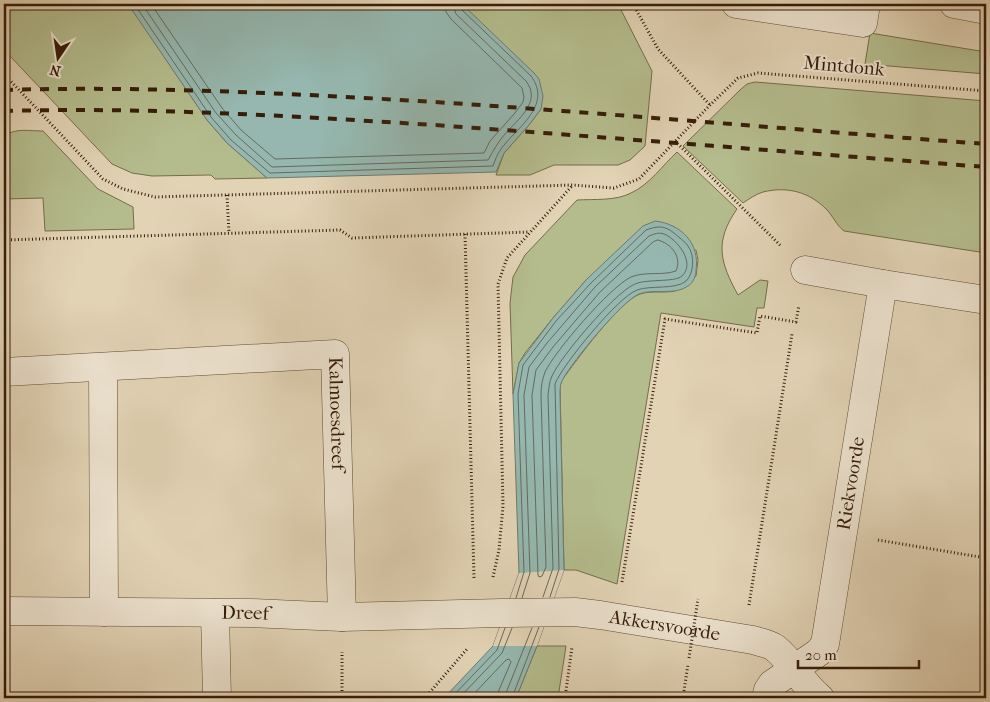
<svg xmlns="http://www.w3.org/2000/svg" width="990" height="702" font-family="'IM FELL French Canon',serif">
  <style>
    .green { fill: #b4bc8d; stroke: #766c4a }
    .water { fill: #95b7af; stroke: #6f796c }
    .pier { fill: #e2d3b5 }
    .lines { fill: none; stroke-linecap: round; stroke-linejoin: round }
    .shore { stroke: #666a5c; stroke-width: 1 }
    .minor-casing { stroke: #624a33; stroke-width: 29 }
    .path { stroke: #371c08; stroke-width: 3; stroke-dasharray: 1 2.5; stroke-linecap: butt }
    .minor { stroke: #ece2cf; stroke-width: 28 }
    .rail { stroke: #371c08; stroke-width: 4; stroke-dasharray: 9 9; stroke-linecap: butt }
    .path-bridge { stroke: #371c08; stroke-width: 3; stroke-dasharray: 1 2.5; stroke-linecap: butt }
    .labels { text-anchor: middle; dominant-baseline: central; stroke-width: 4; stroke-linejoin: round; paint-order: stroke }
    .street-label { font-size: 19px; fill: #371c08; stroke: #ece2cf }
  </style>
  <rect width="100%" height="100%" fill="#e2d3b5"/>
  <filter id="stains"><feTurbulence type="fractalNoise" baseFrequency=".004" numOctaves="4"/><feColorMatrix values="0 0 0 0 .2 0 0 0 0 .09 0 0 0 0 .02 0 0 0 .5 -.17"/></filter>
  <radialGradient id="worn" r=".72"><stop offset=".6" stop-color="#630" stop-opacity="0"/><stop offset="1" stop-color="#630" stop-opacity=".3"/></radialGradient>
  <path class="green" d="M8 4H131L133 10 207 120 227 143 267 178 215 179 211 175 152 176 132 173 112 164 9 55Z
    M462 4H618L652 71 645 146 630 160 618 165H554L530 175H496L504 153 529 125 541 109Z
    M870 33 986 52V74L865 64Z
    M755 82 986 101V253L844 231C836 225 833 216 827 210 810 192 787 186 763 192 756 194 749 199 743 203L683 146 741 89 747 84Z
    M43 131 98 189 133 207 134 229 45 231 43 198 4 199V139C9 127 31 131 43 131Z
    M677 152 737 209C714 242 720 262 738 295L760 280 768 281 764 308H757L754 327 661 313 617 584 576 570H564L560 386 562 380C576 361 619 301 640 294 652 290 668 294 678 290 684 288 691 280 696 276L698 260 696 250 587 279 553 318 525 353 519 363 513 394 510 303 513 277 525 255 577 200C594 199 616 201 631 193 649 185 663 165 677 152Z
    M537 646H566L558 698H516Z"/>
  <path class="water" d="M131 4H462L534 73 539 79 543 96 541 109 529 125 504 153 496 172 267 178 227 143 207 120 132 10Z
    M655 221C681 224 700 243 696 270 696 276 693 283 688 286 674 296 654 288 639 294 622 301 572 362 563 379 560 384 560 389 560 394L564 570 537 646 516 698H444L493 646 519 573 513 394 519 363 553 318 587 279 643 226Z"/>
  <path class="pier" d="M564 570 537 646H493L519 573Z"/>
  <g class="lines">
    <path class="shore" d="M136 4 137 8 211 117 231 140 270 173 493 166C495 161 497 154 501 149 516 128 553 106 531 76L461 9 459 4
      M142 4 216 113 236 135 272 167 488 160C493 151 498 142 505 134 518 119 542 102 526 81L456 14 453 4
      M151 4 222 108 241 130 275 159 484 153 490 141 515 113 523 102 524 97 522 88 451 19 446 12 445 4
      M658 240C672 244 682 257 676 271 662 276 645 271 631 277 610 287 555 351 545 372 542 380 541 387 541 395L546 567 542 576 539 577 538 575 532 395 536 370 553 347 600 292 653 242Z
      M516 598 524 572 518 394 523 365 556 321 591 283 646 230C657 226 664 225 674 233 678 237 685 241 688 246 695 255 694 274 686 281 676 290 650 285 637 290 618 297 563 364 555 384L559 569 550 597
      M522 598 530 573 524 395 529 367 547 343 595 287 649 236C654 234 659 232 664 234 677 239 696 263 682 276 674 283 645 278 633 285 613 295 561 356 552 376 549 382 549 388 548 395L553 568 543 597
      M451 698 497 650 505 628
      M459 698 502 653 512 628
      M470 698 506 660 509 659 511 662 499 690 498 698
      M505 698 506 693 532 628
      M512 698 539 627"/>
    <g class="minor-casing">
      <g id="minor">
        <path d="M736 4 863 23 866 4"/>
        <path d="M954 4 986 10"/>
        <path d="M805 270 883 284"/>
        <path d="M103 367 104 612"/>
        <path id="s1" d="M4 372 335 354 342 617"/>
        <path id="s2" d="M4 611 251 613 342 617 501 613 575 612 600 615 753 640C760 642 770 644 775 648 793 662 802 684 820 698"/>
        <path d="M215 613 217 698"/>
        <path id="s3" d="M766 698 768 690 772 684 819 652 825 644 883 284 986 300"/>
      </g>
    </g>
    <path class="path" d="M633 4 658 49 710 105
      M4 74 103 179 123 189 155 197 573 185 614 188 639 179 710 105 738 78 758 73 986 91
      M675 141 781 246
      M227 195 229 233
      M465 234 474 578
      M4 240 340 230 352 238 529 232
      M878 540 986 558
      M493 577 499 550 503 506 498 284 507 258 572 186
      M622 582 665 319 757 333 760 316 796 322 799 305
      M749 605 792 334
      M342 698V652
      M425 698 467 649
      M565 698 572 647
      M683 698 688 664"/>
    <use href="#minor" class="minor"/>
    <path class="rail" d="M4 90C142 86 281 93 419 101 608 113 797 130 986 144
      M4 111C147 107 291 116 434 125 618 138 802 153 986 167"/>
    <path class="path-bridge" d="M689 658 698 599"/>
  </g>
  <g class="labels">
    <g class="street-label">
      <text transform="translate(844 66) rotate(5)">Mintdonk</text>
      <text stroke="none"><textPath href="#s1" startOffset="391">Kalmoesdreef</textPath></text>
      <text stroke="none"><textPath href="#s3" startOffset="245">Riekvoorde</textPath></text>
      <text stroke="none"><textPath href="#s2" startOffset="241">Dreef</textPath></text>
      <text stroke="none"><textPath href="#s2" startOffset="662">Akkersvoorde</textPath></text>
    </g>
  </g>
  <rect width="990" height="702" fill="none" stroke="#e2d3b5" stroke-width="20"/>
  <rect x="5" y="5" width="980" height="692" fill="none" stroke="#371c08" stroke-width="2.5"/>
  <rect x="10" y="10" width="970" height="682" fill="none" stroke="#371c08"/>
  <g transform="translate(58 58) rotate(193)" stroke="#ece2cf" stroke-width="4" paint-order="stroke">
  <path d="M0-4L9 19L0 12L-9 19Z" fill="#371c08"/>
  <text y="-8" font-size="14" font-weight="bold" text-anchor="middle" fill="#371c08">N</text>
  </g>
  <path d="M798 660v8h121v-8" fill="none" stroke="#371c08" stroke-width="2.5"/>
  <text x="805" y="660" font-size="15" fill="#371c08" stroke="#ece2cf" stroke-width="4" paint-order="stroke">20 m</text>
  <rect width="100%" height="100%" filter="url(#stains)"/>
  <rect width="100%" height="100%" fill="url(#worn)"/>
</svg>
